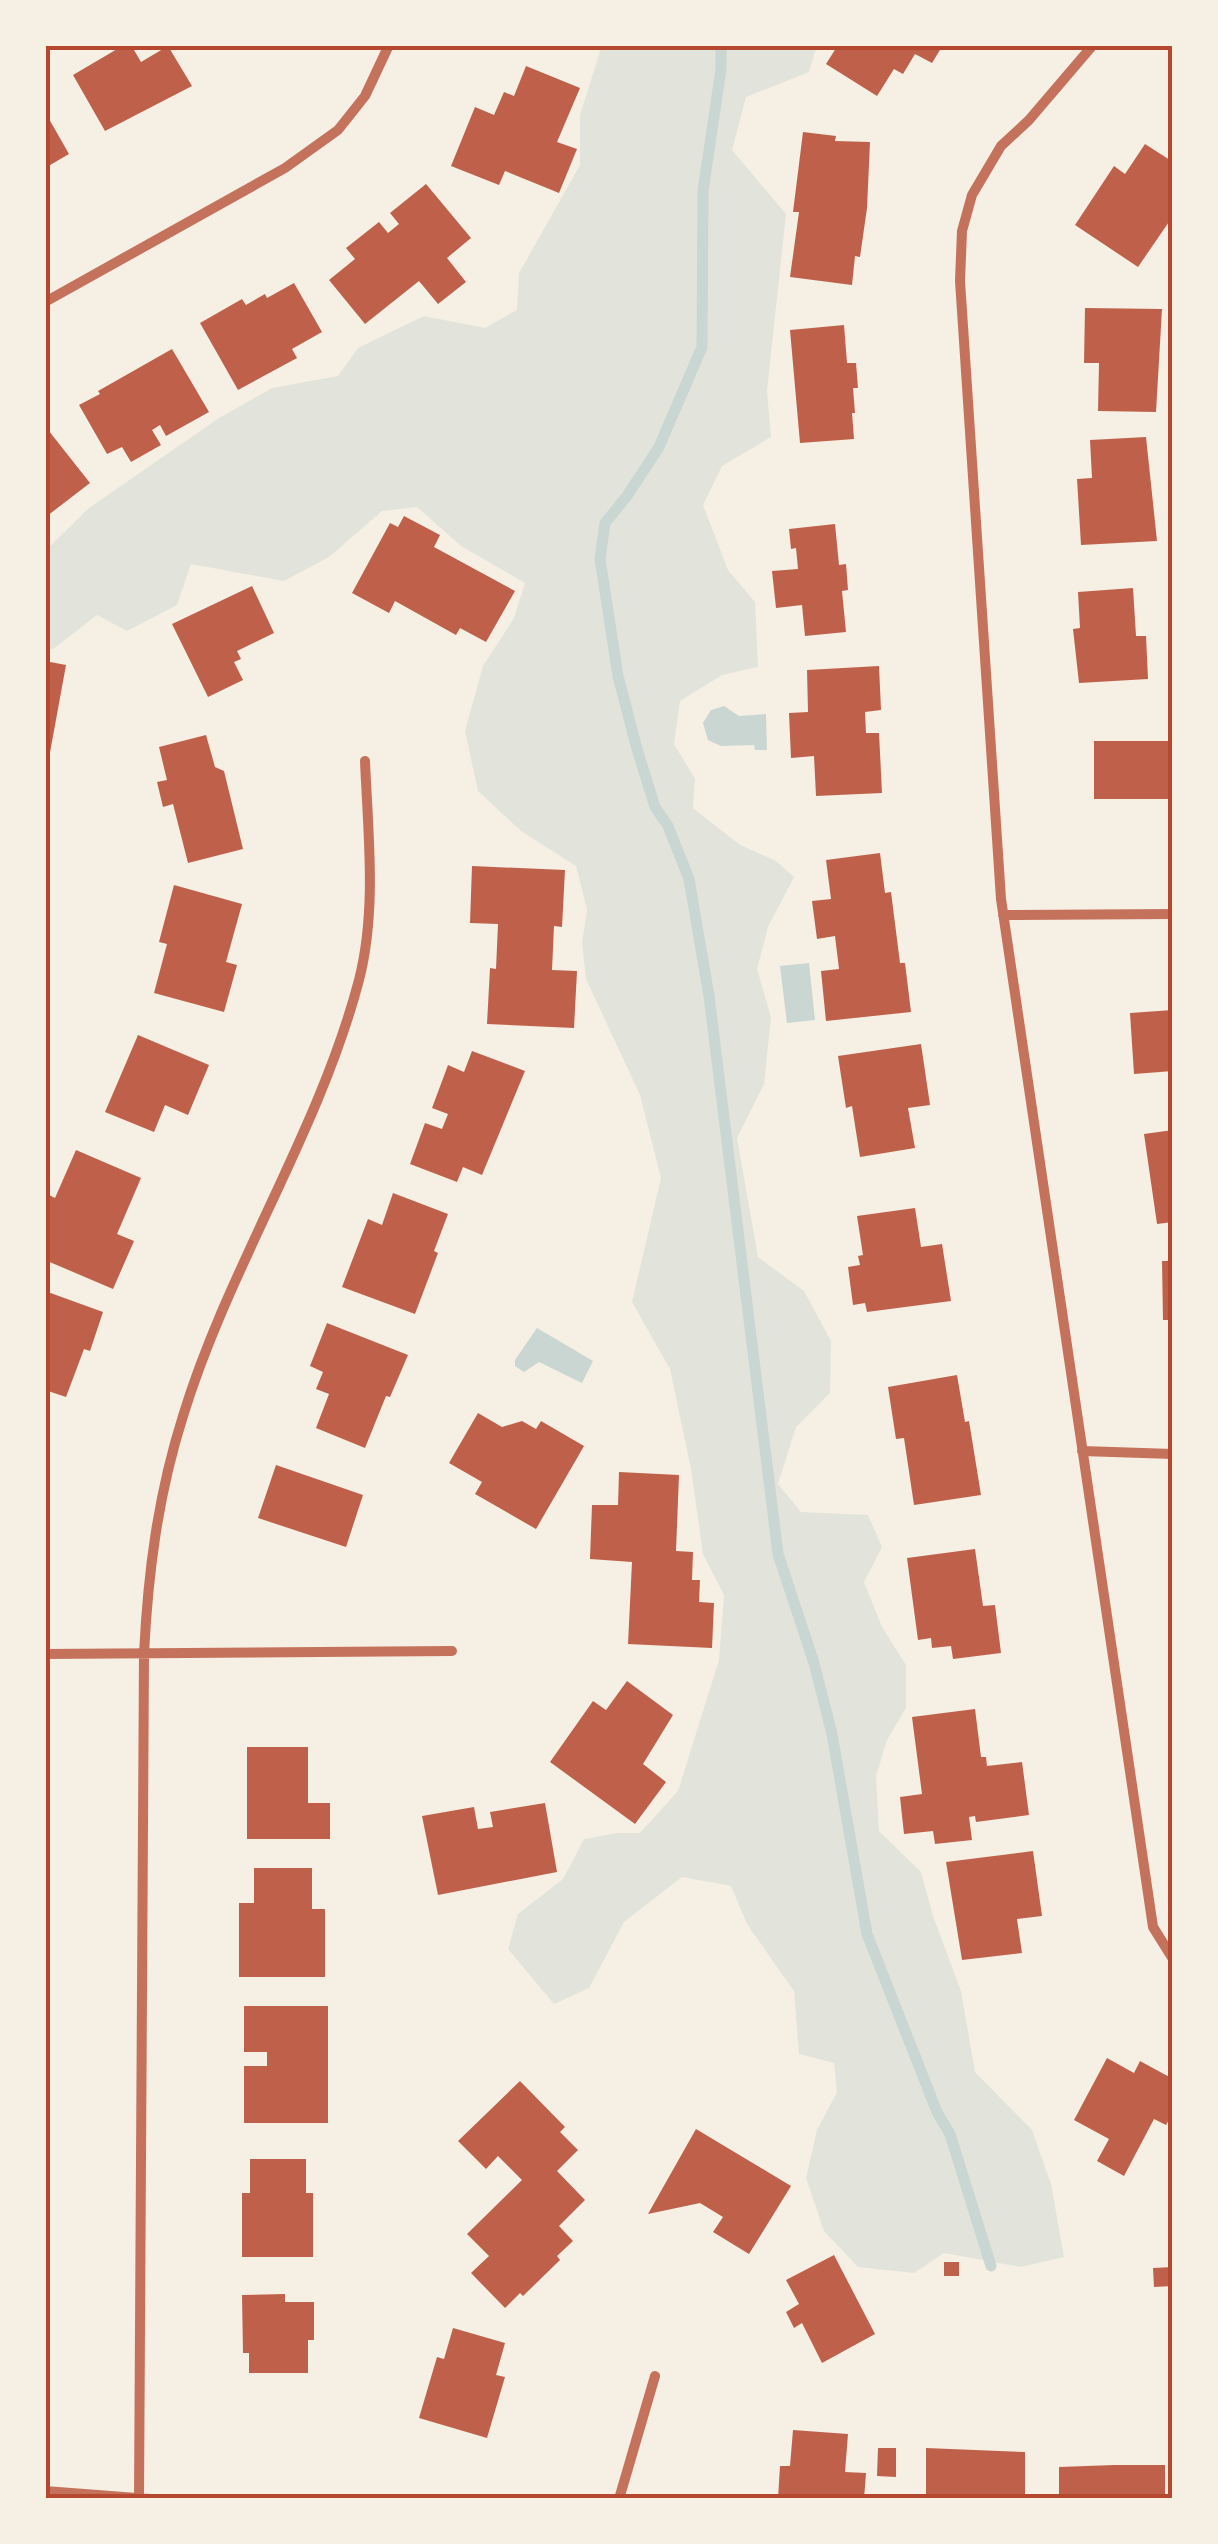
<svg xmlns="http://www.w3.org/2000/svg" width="1218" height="2544" font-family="'Nunito Sans',sans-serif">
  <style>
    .green { fill: #e2e4dc }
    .water { fill: #c9d6d2 }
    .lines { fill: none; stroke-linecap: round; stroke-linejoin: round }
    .stream { stroke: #c9d6d2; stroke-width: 11 }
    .building { fill: #bf614a }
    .minor { stroke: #c5725c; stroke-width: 10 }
    .neatline { fill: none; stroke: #b5482f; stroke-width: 4 }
  </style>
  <rect width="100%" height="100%" fill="#f6efe4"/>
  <path class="green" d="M602 45H817L809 72 746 97 732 150 786 214 767 391 771 437 722 466 703 505 728 570 755 602 758 667 722 675 680 701 674 744 695 779 693 808 740 845 776 861 794 877 768 927 757 969 771 1017 764 1084 737 1138 758 1257 804 1291 831 1341 830 1393 796 1427 778 1484 801 1512 868 1515 882 1547 864 1582 882 1627 906 1665V1708L887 1740 876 1776 879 1831 921 1872 933 1916 961 1991 975 2072 1032 2130 1051 2184 1064 2257 1021 2267 944 2253 914 2273 858 2267 824 2231 806 2178 817 2130 837 2092 834 2063 799 2054 794 1991 747 1924 731 1886 682 1877 624 1922 589 1988 554 2004 508 1949 518 1914 563 1879 584 1839 618 1833H640L678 1791 719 1660 724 1595 703 1554 691 1469 670 1369 632 1302 661 1178 640 1095 586 979 582 943 587 910 576 866 521 831 478 791 465 731 483 666 514 618 525 583 461 546 417 507 382 511 329 557 284 581 191 564 177 605 127 631 97 615 53 649 45 648V551L89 508 219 418 272 388 338 376 358 348 424 316 485 328 517 310 519 273 580 165V115Z"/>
  <path class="water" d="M724 706 739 716 766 714 767 750H755L754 745 721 746 708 740 703 723 711 710Z
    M809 963 815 1020 787 1023 780 966Z
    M537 1328 593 1361 582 1383 539 1362 524 1372 515 1366V1360Z"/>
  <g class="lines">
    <path class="stream" d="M721 45V69L703 191 702 347 659 447 627 496 605 523 600 559 618 676 637 749 655 807 668 826 689 879 709 996 778 1554 814 1663 832 1734 867 1934 937 2112 950 2134 991 2266"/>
  </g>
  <path class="building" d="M124 45H131L141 62 168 46 192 86 105 131 73 75Z
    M838 45H943L932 63 915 54 903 74 894 69 877 96 826 64Z
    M526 66 580 88 557 142 577 149 559 193 505 171 499 185 451 166 475 107 494 115 504 92 514 96Z
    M45 112 69 154 45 168Z
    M803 132 836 136 835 141 870 142 867 208 860 257 855 256 852 285 790 277 799 212H793Z
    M1145 144 1173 162 1170 212 1173 216 1138 267 1075 225 1114 166 1125 174Z
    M426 184 471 238 447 258 466 282 438 304 419 281 365 324 329 280 355 259 346 248 379 222 388 233 399 224 390 213Z
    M294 283 322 332 292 349 297 358 238 390 200 323 242 299 246 305 265 294 267 298Z
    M1085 308 1162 309 1156 412 1098 411 1099 363H1084Z
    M844 325 847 363H856L858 388H853L855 413H852L854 439 800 443 790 330Z
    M172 349 209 412 166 436 160 425 152 430 161 445 131 462 122 447 107 454 79 405 100 394 98 391Z
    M45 426 90 483 47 516 45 514Z
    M1146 437 1157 541 1081 545 1077 479 1092 478 1090 440Z
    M404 516 440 535 434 547 515 591 486 642 460 628 456 635 395 601 389 613 352 593 390 523 398 527Z
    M835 524 839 565 846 564 848 590 842 591 846 632 805 636 802 605 776 608 772 571 798 569 796 548 791 549 789 529Z
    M252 586 274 633 237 651 241 659 234 662 243 680 208 697 172 624Z
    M1133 588 1136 636H1146L1148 679 1079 683 1073 629 1080 628 1078 592Z
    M45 661 66 665 49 758 45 757Z
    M879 666 881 710 865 712 866 733H879L882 793 816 796 814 756 791 758 789 713 808 712 807 670Z
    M206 735 215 767 224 771 243 849 188 863 173 804 163 807 157 782 167 780 159 747Z
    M1094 741H1173V799H1094Z
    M880 853 885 893 891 892 900 963H905L911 1012 826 1021 821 971 839 969 835 936 817 939 812 901 831 899 826 860Z
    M472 866 565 870 562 927 554 926 552 970 577 971 574 1028 487 1024 490 968 496 969 498 924 470 923Z
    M174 885 242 904 226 962 237 965 224 1012 154 993 167 944 159 942Z
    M1173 1010V1071L1134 1074 1130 1013Z
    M138 1035 209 1065 188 1115 165 1105 154 1132 105 1112Z
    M921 1044 930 1105 908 1108 915 1148 860 1157 852 1106 846 1108 838 1056Z
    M472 1051 525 1071 482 1175 463 1167 457 1182 410 1164 425 1123 442 1129 448 1114 432 1108 448 1065 464 1072Z
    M1173 1130V1222L1157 1224 1144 1134Z
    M76 1150 141 1178 117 1234 134 1241 113 1289 45 1260 48 1236 45 1235V1193L55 1198Z
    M393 1193 448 1214 434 1251 438 1253 415 1314 342 1287 368 1219 382 1225Z
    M915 1208 921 1247 942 1244 951 1301 867 1312 865 1303 853 1305 848 1267 860 1265 858 1256 863 1255 857 1216Z
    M1162 1261H1173V1320H1163Z
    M45 1291 103 1312 90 1351 84 1349 66 1397 45 1390Z
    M327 1323 408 1355 390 1397 386 1396 365 1448 316 1428 329 1394 316 1389 323 1372 310 1366Z
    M957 1375 965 1422 969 1421 981 1495 914 1505 904 1438 896 1439 888 1387Z
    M478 1413 502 1427 522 1421 536 1429 541 1421 584 1446 536 1529 475 1494 482 1482 449 1463Z
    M276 1465 363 1495 346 1547 258 1518Z
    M619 1472 679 1475 676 1551 693 1552 692 1580H700L699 1602 714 1603 712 1648 628 1644 632 1562 590 1559 592 1505H618Z
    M975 1549 983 1606 995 1605 1001 1653 953 1659 951 1646 932 1648 931 1638 918 1640 907 1558Z
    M627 1681 673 1715 643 1764 666 1782 635 1824 550 1762 593 1701 606 1710Z
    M975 1709 981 1757H986L987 1766 1022 1762 1029 1815 976 1822 975 1816 969 1817 972 1840 935 1844 933 1831 904 1834 900 1797 922 1794 912 1717Z
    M247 1747H308V1803H330V1839H247Z
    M545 1803 557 1872 438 1895 422 1816 474 1807 478 1829 493 1827 490 1812Z
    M1033 1851 1042 1916 1017 1919 1022 1953 962 1960 946 1862Z
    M254 1868H312V1909H325V1977H239V1903H254Z
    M244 2006H328V2123H244V2066H267V2052H244Z
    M1107 2058 1134 2073 1140 2061 1173 2079V2112L1166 2125 1154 2119 1124 2176 1097 2161 1109 2139 1074 2120Z
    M520 2081 565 2127 560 2132 578 2150 557 2171 585 2200 559 2226 573 2241 557 2256 560 2260 523 2296 520 2293 505 2308 471 2273 489 2256 467 2234 522 2180 498 2156 486 2169 458 2141Z
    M696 2129 791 2186 749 2254 713 2232 723 2217 700 2203 648 2214Z
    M250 2159H306V2193H313V2257H242V2193H250Z
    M834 2255 875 2334 822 2363 802 2323 794 2328 786 2312 799 2304 786 2280Z
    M944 2262H959V2276H944Z
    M1173 2267V2286L1154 2287 1153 2268Z
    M285 2294V2302H314V2340H308V2373H249V2353H243L242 2295Z
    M453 2328 505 2343 496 2375 505 2377 487 2438 419 2418 437 2357 444 2359Z
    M793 2430 848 2434 845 2472 866 2473 864 2499H778L780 2466H790Z
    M878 2448H896V2477L877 2476Z
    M926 2448 1025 2452V2499H926Z
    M1114 2465H1165V2499H1059V2467Z"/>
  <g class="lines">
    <path class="minor" d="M1093 45 1029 120 1001 146 972 195 962 231 960 281 1001 899 1153 1927 1173 1959
      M45 302 285 168 338 130 365 96 389 45
      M1003 915 1173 914
      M1082 1451 1173 1454
      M45 1654 452 1651
      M45 2491 150 2499
      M139 2497 144 1654C148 1572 158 1495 183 1416 229 1266 319 1132 359 980 377 910 368 833 365 761
      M619 2499 655 2376"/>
  </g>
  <rect width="1218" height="2544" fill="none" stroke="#f6efe4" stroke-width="95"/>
  <rect x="48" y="48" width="1122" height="2448" class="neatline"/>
</svg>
